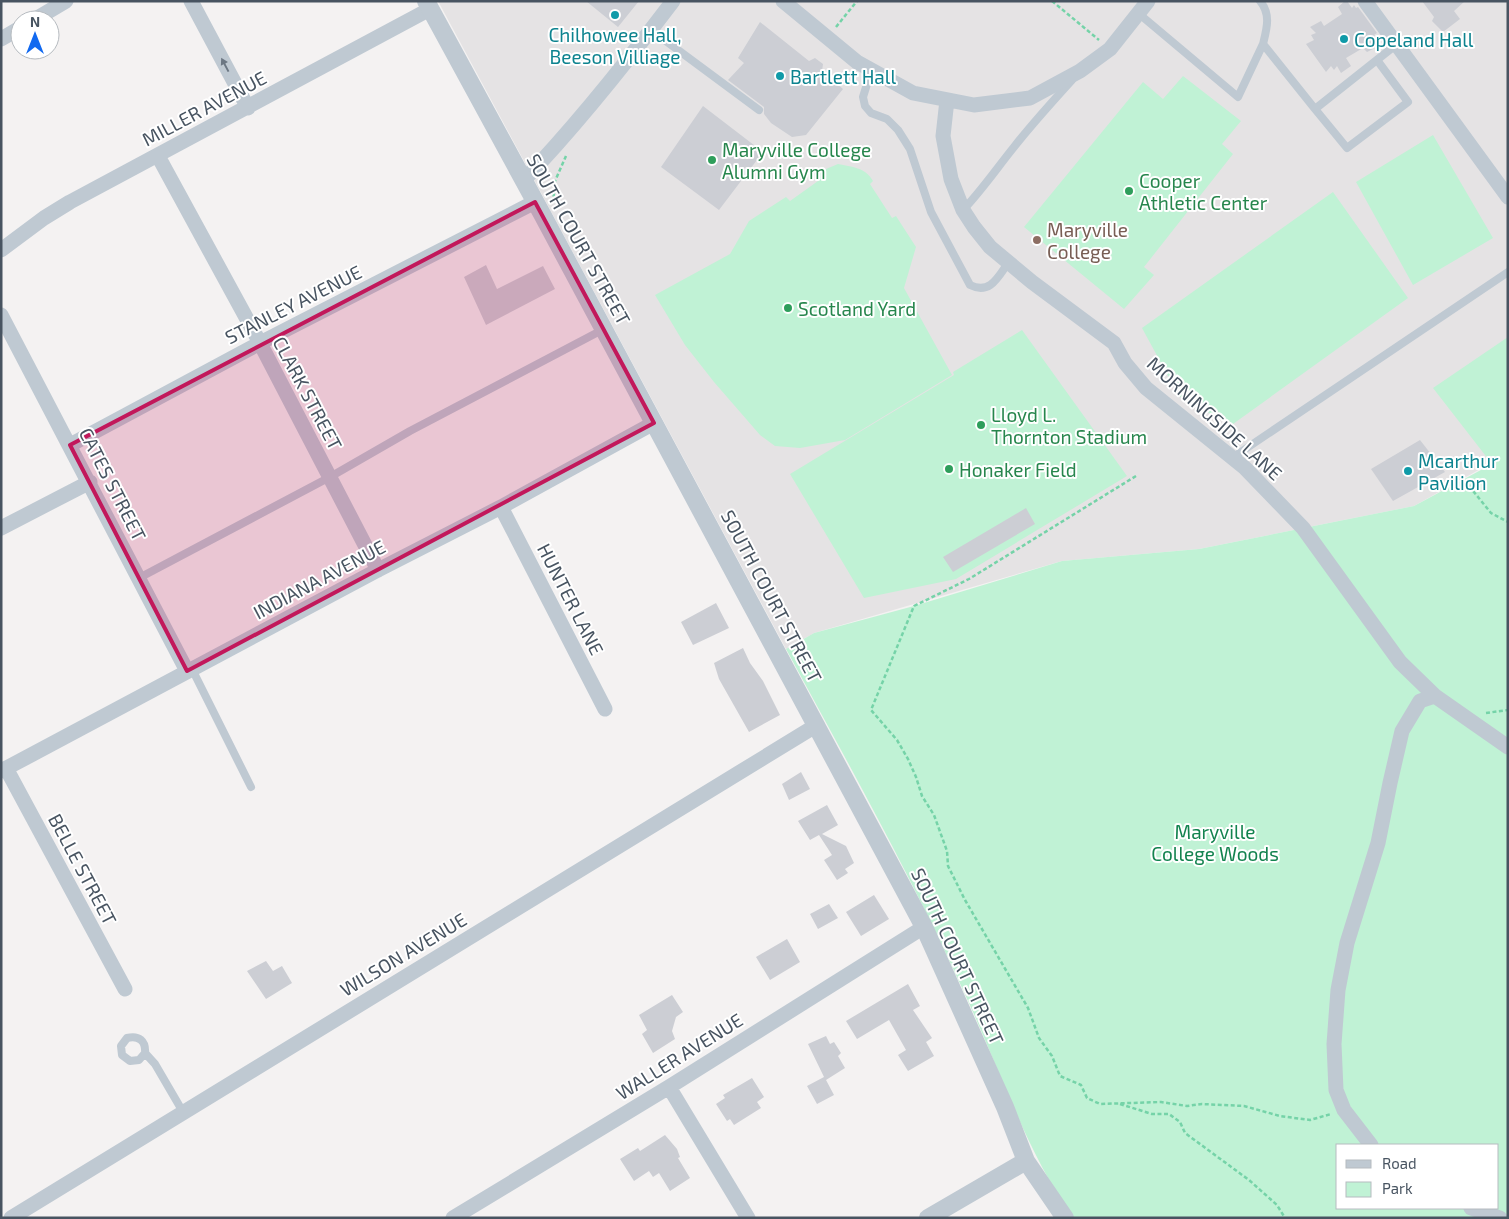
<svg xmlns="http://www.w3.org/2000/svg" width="1509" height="1219" font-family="'Exo 2',sans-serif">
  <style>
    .education { fill: #e5e3e4 }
    .green { fill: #c0f2d5; fill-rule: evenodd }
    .building { fill: #ccced4 }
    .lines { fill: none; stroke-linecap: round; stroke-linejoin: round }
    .path { stroke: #75d3a8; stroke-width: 2.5; stroke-dasharray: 4 2.5; stroke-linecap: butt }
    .service { stroke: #bfc9d2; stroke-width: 8 }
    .minor { stroke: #bfc9d2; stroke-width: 15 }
    .tertiary { stroke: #bfc9d2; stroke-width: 18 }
    .oneway { fill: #6c7783 }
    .marked { fill: #c2185b; fill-opacity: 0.2; stroke: #c2185b; stroke-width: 4; stroke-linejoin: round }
    .culture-dot { fill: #0f9aa8; stroke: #fff; stroke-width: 2 }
    .leisure-dot { fill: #2e9e5b; stroke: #fff; stroke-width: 2 }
    .education-dot { fill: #8d6e63; stroke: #fff; stroke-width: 2 }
    .labels { text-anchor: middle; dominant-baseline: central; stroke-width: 4; stroke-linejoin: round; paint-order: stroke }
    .culture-label { font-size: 19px; fill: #0d838f; stroke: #fff; text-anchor: start }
    .street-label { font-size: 19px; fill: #485461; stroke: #fff }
    .leisure-label { font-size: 19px; fill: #27864d; stroke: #fff; text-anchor: start }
    .education-label { font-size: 19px; fill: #785e54; stroke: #fff; text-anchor: start }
    .park-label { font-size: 19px; fill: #13834f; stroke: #fff }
  </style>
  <rect width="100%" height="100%" fill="#f4f2f2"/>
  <path class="education" d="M438 1H1508V460L1491 463 1414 506 1199 549 1062 561 814 633 786 649Z"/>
  <path class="green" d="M1183 76 1241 121 1222 144 1233 154 1144 267 1154 275 1124 309 1024 227 1143 82 1163 99Z
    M1433 135 1493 238 1413 285 1356 182Z
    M838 164C852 167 865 167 873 181L870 184 892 218 896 216 916 247 904 288 952 375 845 440 800 448 775 446 760 435 714 382 685 345 655 295 730 254 749 221 786 197 790 201 818 181 815 177 826 169Z
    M1333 192 1408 298 1233 424 1205 411 1179 396 1142 328Z
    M1022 330 1127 476 956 579 864 598 790 474 954 375 953 372Z
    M1508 337V1218H1073C1026 1151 998 1065 963 990 910 874 847 761 786 649L814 633 914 606 1062 561 1199 549 1414 506 1492 464 1433 388ZM1338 1145H1498V1208H1338Z"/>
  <path class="building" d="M586 1H639L618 27Z
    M1345 1H1347L1352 8 1354 5 1356 8 1358 7 1377 33 1374 35 1377 37 1373 40 1377 47 1367 52 1363 48 1346 58 1351 66 1341 73 1337 66 1334 70 1331 66 1326 72 1306 44 1314 40 1311 35 1316 33 1310 27 1321 21 1324 26 1342 14 1338 7Z
    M1422 1H1465L1454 11 1460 19 1443 32 1432 21 1434 17Z
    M760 22 809 61 815 58 823 64 822 71 843 89 806 135 792 137 771 123 764 114V107L728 80 744 63 738 58Z
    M703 106 763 152 719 210 661 167Z
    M486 265 497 289 543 266 555 289 486 325 464 277Z
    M1420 440 1445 472 1393 501 1371 469Z
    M1026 508 1035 524 953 572 943 557Z
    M716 603 729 628 693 645 681 622Z
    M743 648 750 663 763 681 780 715 749 732 719 679 714 663Z
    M801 772 810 789 789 800 782 784Z
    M827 805 838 825 822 834 846 846 854 863 845 869 848 873 837 880 824 860 832 855 819 835 810 840 798 821Z
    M874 895 889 919 861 936 846 912Z
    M829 904 838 918 818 929 810 914Z
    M787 939 800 962 770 980 756 957Z
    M266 961 273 971 282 966 292 983 266 999 247 971Z
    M908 984 920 1006 913 1010 932 1038 926 1042 934 1056 908 1071 898 1055 906 1050 889 1020 857 1039 846 1021Z
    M672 995 683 1012 676 1017 672 1031 675 1039 653 1053 642 1034 647 1030 639 1015Z
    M826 1036 830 1044 834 1042 841 1053 838 1056 845 1068 826 1080 834 1095 817 1104 807 1086 824 1077 808 1044Z
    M752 1078 764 1097 757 1102 761 1108 734 1125 730 1119 727 1121 716 1104 725 1098 723 1095Z
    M665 1135 677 1149 680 1157 678 1158 690 1178 670 1191 659 1173 653 1177 649 1171 634 1181 620 1159 638 1148 640 1151Z"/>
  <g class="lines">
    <path class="path" d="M1052 1 1099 40
      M836 27 857 1
      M553 203 555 181 566 156
      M1136 476 969 579 914 606 871 710 897 740 908 759 916 777 922 796 934 815 947 851 948 866 965 900 1028 1008 1039 1038 1052 1056 1060 1076 1081 1085 1087 1098 1100 1104 1161 1102 1187 1106 1202 1104 1244 1106 1280 1116 1310 1120 1331 1114
      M1465 481 1491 513 1508 522
      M1486 713 1508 710
      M1120 1104 1152 1114H1169L1180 1122 1185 1133 1249 1180 1277 1205 1285 1218"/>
    <path class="service" d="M1260 1C1271 14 1267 28 1263 44L1315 109
      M1138 13 1238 97 1263 44
      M651 30 759 110
      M1377 60 1408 102 1347 148 1315 109 1397 44
      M871 71 863 97 865 106 871 113 887 119 898 130 910 149 931 212 970 285C990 295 998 277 1008 263
      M963 210C982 190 997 168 1014 147 1032 124 1052 102 1072 80
      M1232 458 1508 272
      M139 578 330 477 410 431 604 329
      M192 669 251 787
      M145 1053 139 1060 130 1061 122 1055 121 1046 127 1038C139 1035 146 1041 145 1053L155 1064 183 1112"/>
    <path class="minor" d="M191 1 248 108
      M783 1 857 62 913 93 974 105 1030 98 1080 71 1110 49 1148 1
      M1365 1 1508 197
      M34 20 66 1
      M1 39 20 28
      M947 100 943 136 951 179 963 210 974 227 990 247 1032 282 1114 343 1125 363 1146 388 1245 468 1303 528 1400 662 1435 696 1508 747
      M158 156 260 343 378 570
      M523 181C577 125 626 63 673 1
      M1 250 44 218 70 202 430 9
      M1 315 187 671
      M70 445 260 343 535 202
      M501 507 605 709
      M1 528 90 482
      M6 768 125 989
      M1 771 378 570 501 507 654 423
      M669 1087 748 1218
      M1371 1145 1344 1110 1336 1090 1334 1044 1338 990 1347 943 1378 843 1390 783 1402 731 1420 701 1435 696
      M1471 1208 1500 1218
      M11 1218 817 725
      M453 1218 669 1087 924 927"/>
    <path class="tertiary" d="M426 1 542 214 924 927 1005 1107 1026 1161 1065 1218
      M928 1218 1026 1161"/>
  </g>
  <defs><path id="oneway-solid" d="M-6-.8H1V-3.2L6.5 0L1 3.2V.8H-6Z" transform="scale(1.25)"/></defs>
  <use class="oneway" href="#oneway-solid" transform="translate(225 65) rotate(-118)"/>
  <path class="marked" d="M535 202 654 423 187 671 70 445Z"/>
  <g class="culture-dot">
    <circle cx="615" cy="15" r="5"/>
    <circle cx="1344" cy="39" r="5"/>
    <circle cx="780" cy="76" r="5"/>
    <circle cx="1408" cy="471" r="5"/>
  </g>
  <g class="leisure-dot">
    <circle cx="712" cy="160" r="5"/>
    <circle cx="1129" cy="191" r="5"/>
    <circle cx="788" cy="308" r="5"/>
    <circle cx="981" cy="425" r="5"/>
    <circle cx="949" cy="469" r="5"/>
  </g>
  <circle class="education-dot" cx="1037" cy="240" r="5"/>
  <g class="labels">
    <g class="culture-label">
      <text x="615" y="34" text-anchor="middle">Chilhowee Hall,<tspan x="615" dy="22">Beeson Villiage</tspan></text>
      <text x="1354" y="39">Copeland Hall</text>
      <text x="790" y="76">Bartlett Hall</text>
      <text x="1418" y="460">Mcarthur<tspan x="1418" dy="22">Pavilion</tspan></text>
    </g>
    <g class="street-label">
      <text transform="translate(204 108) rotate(-28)">MILLER AVENUE</text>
      <text transform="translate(579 239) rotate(61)">SOUTH COURT STREET</text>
      <text transform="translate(293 304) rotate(-27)">STANLEY AVENUE</text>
      <text transform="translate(308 393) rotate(62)">CLARK STREET</text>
      <text transform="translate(1215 418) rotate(42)">MORNINGSIDE LANE</text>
      <text transform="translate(113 484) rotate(63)">CATES STREET</text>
      <text transform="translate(319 579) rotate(-28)">INDIANA AVENUE</text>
      <text transform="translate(772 596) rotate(62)">SOUTH COURT STREET</text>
      <text transform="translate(571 599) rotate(63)">HUNTER LANE</text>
      <text transform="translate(83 869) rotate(62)">BELLE STREET</text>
      <text transform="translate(403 954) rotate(-31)">WILSON AVENUE</text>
      <text transform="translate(958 956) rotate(65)">SOUTH COURT STREET</text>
      <text transform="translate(679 1056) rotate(-32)">WALLER AVENUE</text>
    </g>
    <g class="leisure-label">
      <text x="722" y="149">Maryville College<tspan x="722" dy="22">Alumni Gym</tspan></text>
      <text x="1139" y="180">Cooper<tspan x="1139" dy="22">Athletic Center</tspan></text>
      <text x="798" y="308">Scotland Yard</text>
      <text x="991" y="414">Lloyd L.<tspan x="991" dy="22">Thornton Stadium</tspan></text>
      <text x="959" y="469">Honaker Field</text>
    </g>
    <g class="education-label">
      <text x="1047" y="229">Maryville<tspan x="1047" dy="22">College</tspan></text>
    </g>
    <g class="park-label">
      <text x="1215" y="831">Maryville<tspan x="1215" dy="22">College Woods</tspan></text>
    </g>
  </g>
  <rect width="1509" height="1219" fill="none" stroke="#485461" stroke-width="5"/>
  <rect x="1336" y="1144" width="162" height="65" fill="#ffffff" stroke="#b6bbc0"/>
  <rect x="1346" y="1160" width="25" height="8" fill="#bfc9d2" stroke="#b6bbc0"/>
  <text x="1382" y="1169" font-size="15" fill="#485461">Road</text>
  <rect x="1346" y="1182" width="25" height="15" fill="#c0f2d5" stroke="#b6bbc0"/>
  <text x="1382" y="1194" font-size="15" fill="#485461">Park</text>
  <g transform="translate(35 35)"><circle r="24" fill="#ffffff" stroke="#b6bbc0"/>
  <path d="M0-4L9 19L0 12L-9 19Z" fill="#1169f0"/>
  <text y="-8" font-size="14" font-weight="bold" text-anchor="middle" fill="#485461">N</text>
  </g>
</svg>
